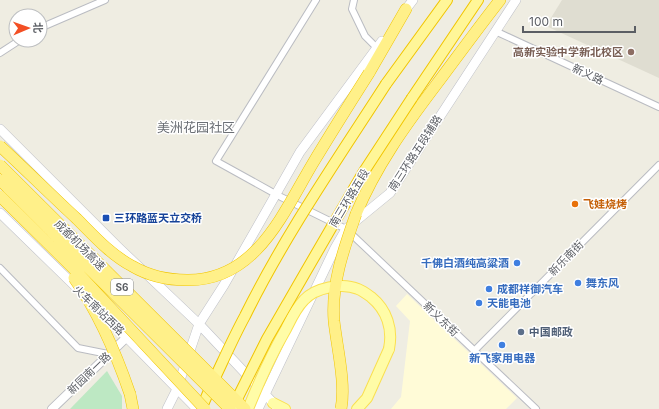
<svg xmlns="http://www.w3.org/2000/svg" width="659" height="409" font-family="Inter,'Noto Sans SC',sans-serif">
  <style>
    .commercial { fill: #fffbd7 }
    .education { fill: #dfddd1 }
    .green { fill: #bde8c3 }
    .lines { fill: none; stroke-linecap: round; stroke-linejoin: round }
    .minor-casing { stroke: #babcc2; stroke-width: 8 }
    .tertiary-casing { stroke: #babcc2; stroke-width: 10 }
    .secondary-casing { stroke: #bdbfc7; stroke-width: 10 }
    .primary-casing { stroke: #fae050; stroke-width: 12 }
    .trunk-casing { stroke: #f1c500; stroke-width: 12 }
    .motorway-casing { stroke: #f1c500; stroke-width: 12 }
    .minor { stroke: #fff; stroke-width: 6 }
    .tertiary { stroke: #fff; stroke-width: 8 }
    .secondary { stroke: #fff; stroke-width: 9 }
    .primary { stroke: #fffca7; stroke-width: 10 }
    .trunk { stroke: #fff698; stroke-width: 10 }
    .motorway { stroke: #fff089; stroke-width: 11 }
    .primary-bridge-casing { stroke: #fae050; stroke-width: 12; stroke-linecap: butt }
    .trunk-bridge-casing { stroke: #f1c500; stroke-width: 12; stroke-linecap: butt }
    .motorway-bridge-casing { stroke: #f1c500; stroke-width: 12; stroke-linecap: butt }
    .primary-bridge { stroke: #fffca7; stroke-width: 10 }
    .trunk-bridge { stroke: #fff698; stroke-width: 10 }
    .motorway-bridge { stroke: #fff089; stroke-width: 11 }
    .education-dot { fill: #8d6e63; stroke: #fff; stroke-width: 1.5 }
    .food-dot { fill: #e8710a; stroke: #fff; stroke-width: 1.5 }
    .transit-dot { fill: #1a4fb4; stroke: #fff; stroke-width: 1.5 }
    .shop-dot { fill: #3f7fe0; stroke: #fff; stroke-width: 1.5 }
    .service-dot { fill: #5c6f8a; stroke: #fff; stroke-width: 1.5 }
    .labels { text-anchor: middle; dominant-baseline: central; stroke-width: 3; stroke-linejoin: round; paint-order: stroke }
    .shield { fill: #fff; stroke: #8c8e92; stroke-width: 1 }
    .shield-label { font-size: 10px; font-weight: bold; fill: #5b5e64 }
    .education-label { font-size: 11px; font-weight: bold; fill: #785e54; stroke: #fff; text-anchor: end }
    .street-label { font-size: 11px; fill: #5b5e64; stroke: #fff }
    .food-label { font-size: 11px; font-weight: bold; fill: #c56008; stroke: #fff; text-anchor: start }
    .transit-label { font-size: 11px; font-weight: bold; fill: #164399; stroke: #fff; text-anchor: start }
    .shop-label { font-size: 11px; font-weight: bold; fill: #366cbe; stroke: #fff; text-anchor: start }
    .service-label { font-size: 11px; font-weight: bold; fill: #4e5e75; stroke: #fff; text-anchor: start }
    .quarter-label { font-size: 13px; fill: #6c7076; stroke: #fff }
  </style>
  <rect width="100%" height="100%" fill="#efede2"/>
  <path class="commercial" d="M407 294 517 398 506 409H391L401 397 410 321 396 306Z"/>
  <path class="education" d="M562 0H659V78L546 26Z"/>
  <path class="green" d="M107 371 122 396V409H70Z"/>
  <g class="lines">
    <g class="minor-casing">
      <path id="minor" d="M316 0 216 161 281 197 346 229 536 409
        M354 0 352 9 365 36 377 48
        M40 28 105 0
        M495 31 659 107
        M0 53 20 40
        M0 268 78 348 108 354
        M474 351 659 165"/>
    </g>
    <g class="tertiary-casing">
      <path id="tertiary" d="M52 409 127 337"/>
    </g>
    <g class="secondary-casing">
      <path id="secondary" d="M403 13 413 0
        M0 129 117 246 199 324 278 408
        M0 213 78 289
        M93 303 197 409
        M167 409 177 389 199 324 224 285 300 152 382 41
        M258 409 335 248 346 229 390 193 516 0"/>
    </g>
    <g class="primary-casing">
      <path id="primary" d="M273 403 285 409
        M357 409 367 398 389 349"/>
    </g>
    <g class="trunk-casing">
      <path id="trunk" d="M386 84 447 0
        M412 98 478 0
        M201 409 212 384"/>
    </g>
    <g class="motorway-casing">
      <path id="motorway" d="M369 73 406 9
        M356 214C376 166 405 126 436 85 457 57 478 28 500 0
        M130 394 133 409"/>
    </g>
    <use href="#minor" class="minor"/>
    <use href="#tertiary" class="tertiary"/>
    <use href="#secondary" class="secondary"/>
    <use href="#primary" class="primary"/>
    <use href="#trunk" class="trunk"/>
    <use href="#motorway" class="motorway"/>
    <g class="primary-bridge-casing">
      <path id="primary-bridge" d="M248 409C259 382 271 355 286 329 291 319 296 308 304 300 315 288 342 282 358 289 363 291 367 294 371 297 387 310 393 329 389 349"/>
    </g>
    <g class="trunk-bridge-casing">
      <path id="trunk-bridge" d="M212 384C223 361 233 338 245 316 285 235 337 160 386 84
        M234 405 267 339 305 273 363 173 412 98"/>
    </g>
    <g class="motorway-bridge-casing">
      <path id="motorway-bridge" d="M0 146C26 170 51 195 77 219 94 236 111 255 132 266 149 276 167 280 187 280 256 281 283 213 313 163 331 133 350 103 369 73
        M0 165 245 409
        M0 180 230 409
        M0 196 77 272 205 409
        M74 278C99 313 116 353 130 394
        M341 409C346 383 337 348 334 321 331 284 344 248 356 214"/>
    </g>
    <use href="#primary-bridge" class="primary-bridge"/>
    <use href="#trunk-bridge" class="trunk-bridge"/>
    <use href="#motorway-bridge" class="motorway-bridge"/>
  </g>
  <circle class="education-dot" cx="631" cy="52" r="4"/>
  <circle class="food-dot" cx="575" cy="204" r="4"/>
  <rect class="transit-dot" x="102" y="214" width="8" height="8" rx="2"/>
  <g class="shop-dot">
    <circle cx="517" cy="263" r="4"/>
    <circle cx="578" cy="283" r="4"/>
    <circle cx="489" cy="289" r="4"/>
    <circle cx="479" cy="303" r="4"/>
    <circle cx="502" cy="345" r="4"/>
  </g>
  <circle class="service-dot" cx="521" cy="332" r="4"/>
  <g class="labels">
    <rect class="shield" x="111" y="279" width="22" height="16" rx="3"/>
    <g class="shield-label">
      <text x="122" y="287">S6</text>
    </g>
    <g class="education-label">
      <text x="623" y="52">高新实验中学新北校区</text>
    </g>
    <g class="street-label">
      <text transform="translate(588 74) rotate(25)">新义路</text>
      <text transform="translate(415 153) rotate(-57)">南三环路五段辅路</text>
      <text transform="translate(349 198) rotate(-59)">南三环路五段</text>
      <text transform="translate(80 245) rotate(45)">成都机场高速</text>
      <text transform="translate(566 258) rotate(-45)">新乐南街</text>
      <text transform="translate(99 310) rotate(44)">火车南站西路</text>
      <text transform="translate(441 319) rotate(44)">新义东街</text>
      <text transform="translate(89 373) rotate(-44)">新园南一路</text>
    </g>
    <g class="food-label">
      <text x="583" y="204">飞娃烧烤</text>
    </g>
    <g class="transit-label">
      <text x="114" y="218">三环路蓝天立交桥</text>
    </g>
    <g class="shop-label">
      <text x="509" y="263" text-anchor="end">千佛白酒纯高粱酒</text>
      <text x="586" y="283">舞东风</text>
      <text x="497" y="289">成都祥御汽车</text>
      <text x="487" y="303">天能电池</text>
      <text x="502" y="358" text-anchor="middle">新飞家用电器</text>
    </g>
    <g class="service-label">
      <text x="529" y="332">中国邮政</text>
    </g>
    <g class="quarter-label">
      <text x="196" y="127">美洲花园社区</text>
    </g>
  </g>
  <g transform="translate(28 28) rotate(88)"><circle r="19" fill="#ffffff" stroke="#bdbfc1"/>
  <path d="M0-3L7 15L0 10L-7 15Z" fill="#f34f24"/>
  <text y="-6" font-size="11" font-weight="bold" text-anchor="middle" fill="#5b5e64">北</text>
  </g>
  <path d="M523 26v6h112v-6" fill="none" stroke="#5b5e64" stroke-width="2"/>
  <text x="529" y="26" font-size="12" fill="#5b5e64" stroke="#ffffff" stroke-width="3" paint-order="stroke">100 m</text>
</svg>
